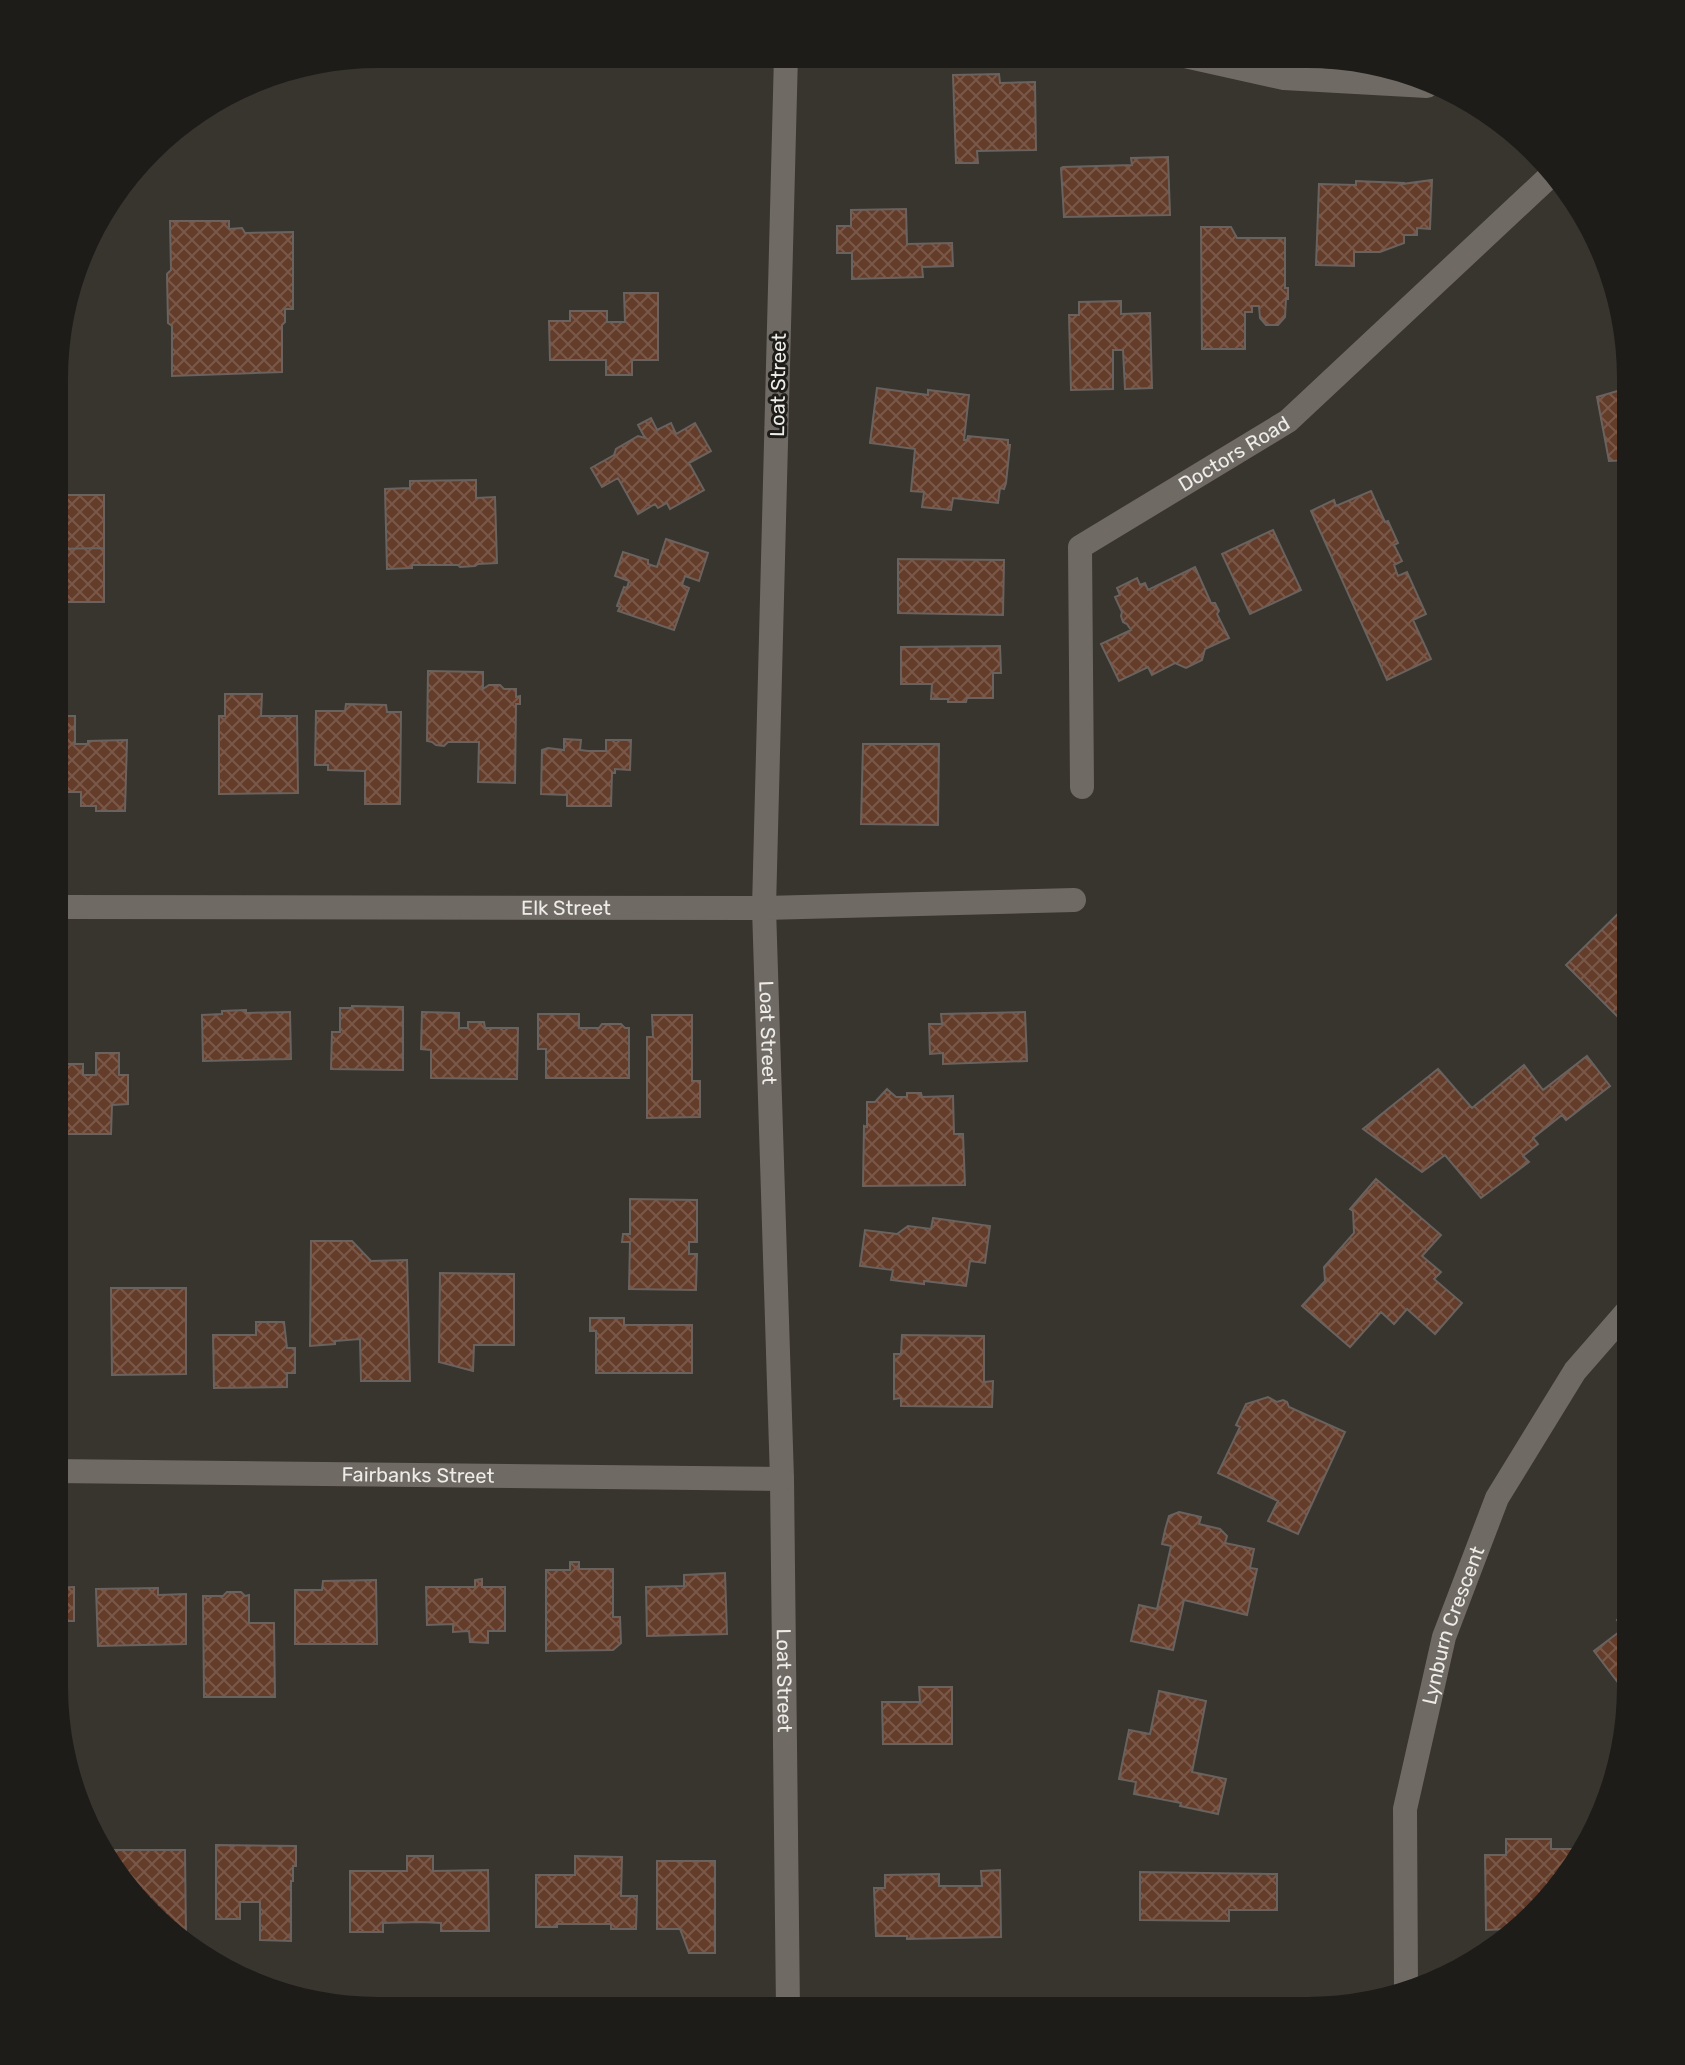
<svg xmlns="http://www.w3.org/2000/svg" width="1685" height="2065" font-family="Rubik,sans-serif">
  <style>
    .building { fill: url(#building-cross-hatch); stroke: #6a625e; stroke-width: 2 }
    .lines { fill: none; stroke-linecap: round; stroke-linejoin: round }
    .minor { stroke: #6f6a64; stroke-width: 24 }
    .secondary { stroke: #6f6a64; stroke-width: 24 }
    .labels { text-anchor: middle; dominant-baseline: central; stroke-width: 6; stroke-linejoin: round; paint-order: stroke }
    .street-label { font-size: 20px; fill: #eeece8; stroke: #1d1c19 }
  </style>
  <defs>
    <pattern id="building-cross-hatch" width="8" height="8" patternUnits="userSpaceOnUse" patternTransform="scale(2)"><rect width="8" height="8" fill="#633c2a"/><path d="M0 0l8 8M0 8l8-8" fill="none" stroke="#7a5849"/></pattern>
  </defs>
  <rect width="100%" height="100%" fill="#38342e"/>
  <path class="building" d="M999 74 1000 83 1035 82 1036 150 977 151 978 163H956L953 75Z
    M1168 157 1170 215 1064 217 1061 168 1063 167 1132 165 1131 158Z
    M1432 180 1430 229 1417 228V235H1404V243L1380 252H1354V266L1316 265 1319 184 1356 185V181L1403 183 1402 184Z
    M906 209 907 244 952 243 953 266 922 267 923 277 852 279V253H837V226H851V210Z
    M170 221H229V229L242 228 245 233 293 232V309H285V322L282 325V372L172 376V326L168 323 167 274 171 270Z
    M1201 227H1231L1237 238H1285V288H1288V299H1286L1285 317 1278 325H1266L1260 318 1259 306H1252V312H1245V349H1202Z
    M1601 253H1603L1620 294 1622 309 1611 311Z
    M624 293H658V360H632V375H606V360H550L549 321H570V311H607V322H625Z
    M1121 301V314L1150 313 1152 388 1125 389 1123 350H1113V389L1071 390 1069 315H1079V302Z
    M1631 387V460L1609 461 1597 397Z
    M877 388 928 395V390L969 395 964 440H967L968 436 1008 440V445H1010L1006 483 1004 489 1000 488 998 503 953 498 951 510 922 507 924 492 911 491 915 449 870 443Z
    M651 418 657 430 671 423 676 434 695 423 711 451 689 463 704 490 670 509 667 503 658 508 655 504 638 514 618 478 602 487 591 468 614 455 616 449 638 436 645 438 638 425Z
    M476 480V498L495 497 497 563 478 564 475 566 460 567 458 565H412V568L387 569 385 489 410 488V481Z
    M1371 491 1385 522 1388 521 1398 543 1394 545 1402 561 1394 565 1398 576 1407 572 1426 614 1413 620 1431 659 1387 680 1311 511 1334 500 1336 506Z
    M57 495H104V548L56 549Z
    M1273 530 1301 590 1250 614 1222 554Z
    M666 539 708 553 699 581 685 576 682 585 689 588 674 630 618 611 620 607 617 606 624 587 627 588 629 581 615 576 623 552 648 560V564L657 567Z
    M104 548V602H56V549Z
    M898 559 1004 560 1003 615 898 613Z
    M1195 567 1211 603H1215L1219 611 1217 614 1229 638 1205 649 1202 660 1186 668 1175 663 1152 675 1148 667 1119 681 1101 644 1131 630 1127 624 1123 622 1121 616 1122 612 1115 597 1120 595 1117 588 1137 578 1140 585 1145 583 1148 590Z
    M1000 646 1001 673H993V698H967L966 702H948V699H931L932 684H901V647Z
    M428 671 483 672V689L489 685H500L504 689H516V697L520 696V704H516L515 783 478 782 479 742H448L444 746 436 745 432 742 427 741Z
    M225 694H262L261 716H297L298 793 219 794V716H225Z
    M346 704 386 705 387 712H401L400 804H365V771L328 770V765H315L316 711H345Z
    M56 716H75V744H88V741L127 740 125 811H96V806H81V792H56Z
    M564 739 581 740 580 750 588 751H606V740H631L630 770 615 769V773H612L611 806H567V795L541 794 542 750 548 748 564 750Z
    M863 744H939L938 825 861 824Z
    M1631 901V1025L1629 1024 1627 1026 1566 965Z
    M352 1006 403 1007V1070L331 1069 332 1032H340V1008H352Z
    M246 1010V1013L290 1012 291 1059 203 1061 202 1015 222 1014V1011Z
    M422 1012 459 1013V1028H468V1022H484L485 1028H518L517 1079 431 1078V1050L421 1049Z
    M1025 1012 1027 1061 943 1064V1053L930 1054 929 1024H942L941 1014Z
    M538 1014H579V1028H599L602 1024H621L625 1028H629V1078H546V1049H538Z
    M652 1015H692V1081H700V1117L647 1118V1037H653Z
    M96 1053H119V1075H128V1104L112 1105 111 1134H55V1064H83V1075H96Z
    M1587 1056 1610 1086 1566 1120 1562 1115 1533 1138 1538 1144 1523 1156 1529 1162 1481 1198 1445 1155 1422 1172 1363 1129 1438 1069 1472 1108 1524 1065 1543 1090Z
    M887 1089 896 1097H907V1093H921L922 1097 953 1096 954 1134H963L965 1185 863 1186 864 1126 867 1127V1102H875Z
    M1376 1179 1441 1235 1422 1256 1441 1272 1434 1279 1462 1303 1435 1334 1407 1309 1394 1324 1381 1312 1350 1347 1302 1306 1325 1281 1324 1267 1354 1233 1353 1211 1350 1209Z
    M630 1199 697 1200V1242H689V1254H697L696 1290 629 1289 630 1242H622L623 1234H630Z
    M933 1218 990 1226 985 1263 970 1261 966 1286 924 1281V1284L891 1280 893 1270 860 1266 865 1230 897 1234 908 1226 931 1229Z
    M311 1241H352L371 1261 407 1260 410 1381H361L360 1339 335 1341V1344L310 1346Z
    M440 1273 514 1274V1345H474L473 1371 439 1362Z
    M55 1282H61V1350H55V1357Z
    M111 1288H186V1374L112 1375Z
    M590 1318H624V1325H692V1373H596V1331H590Z
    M256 1322H284L287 1348H295V1373H287V1387L214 1388 213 1335H256Z
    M902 1335 984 1336V1382L993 1381 992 1407 901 1406V1398L894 1399V1354H901Z
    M1268 1397 1277 1402 1283 1400 1287 1402 1289 1407 1345 1432 1298 1534 1268 1521 1278 1501 1218 1473 1240 1427 1236 1425 1246 1404Z
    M1179 1512 1201 1517 1199 1524 1220 1529 1227 1536 1225 1543 1254 1549 1250 1568 1257 1569 1247 1615 1184 1600 1173 1650 1131 1641 1139 1605 1157 1609 1171 1546 1162 1544 1165 1530 1169 1516Z
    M570 1562H579V1569H613V1617H620L621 1643 613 1650 546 1651V1570H570Z
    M725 1573 727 1634 647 1636 646 1587 684 1586V1575Z
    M482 1579V1587H505V1631H488V1643L470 1642 469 1631 453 1632V1624L427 1625 426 1587H475V1580Z
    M376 1580 377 1644H295V1590H322L323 1581Z
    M74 1587V1621H67V1649L54 1650V1588Z
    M158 1588V1595L186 1594V1644L98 1646 96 1589Z
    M227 1592H241L245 1596 249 1595V1623H274L275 1697H204L203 1596H223Z
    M1630 1610V1684L1623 1689 1594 1651 1623 1629 1617 1620Z
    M919 1687H952V1744H883L882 1702H920Z
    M1159 1691 1206 1701 1192 1772 1226 1779 1218 1814 1180 1806 1181 1803 1134 1794 1136 1782 1119 1779 1129 1730 1150 1734Z
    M1506 1839H1551V1849H1586L1577 1867 1510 1929 1486 1930 1485 1855H1506Z
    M216 1845 296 1846V1866H293V1881H291V1941L260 1940V1902H240V1919H216Z
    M108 1850H185L186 1938 181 1939 150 1905V1902H147L108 1860Z
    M407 1856H433V1871L488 1870 489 1931H441V1923L421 1922 383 1923V1932H350V1871H407Z
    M575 1856 622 1857 621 1896H637L636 1929H611V1924H557V1927H536V1875H575Z
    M657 1861H715V1953H689L680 1929H657Z
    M1000 1870 1001 1937 907 1939V1936H876L874 1888H885V1875L939 1874V1886H982L981 1871Z
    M1140 1872 1277 1874V1910H1229V1921L1140 1920Z"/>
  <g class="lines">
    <g class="minor">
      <path id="s1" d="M786 55 764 908 782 1479 788 2010"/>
      <path id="s2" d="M1082 787 1080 547 1288 421 1550 176"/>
      <path id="s3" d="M56 907 764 908 1074 900"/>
      <path id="s4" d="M54 1471 782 1479"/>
      <path id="s5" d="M1406 1987 1405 1809 1444 1637 1497 1498 1575 1371 1630 1308"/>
    </g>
    <path class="secondary" d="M1185 56 1284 78 1427 86"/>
  </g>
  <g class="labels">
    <g class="street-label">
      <text transform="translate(778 385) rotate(-89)">Loat Street</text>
      <text stroke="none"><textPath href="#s2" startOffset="420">Doctors Road</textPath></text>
      <text stroke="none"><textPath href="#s3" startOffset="510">Elk Street</textPath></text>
      <text stroke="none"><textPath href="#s1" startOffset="978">Loat Street</textPath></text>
      <text stroke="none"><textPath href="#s4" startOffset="364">Fairbanks Street</textPath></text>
      <text stroke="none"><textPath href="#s5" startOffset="368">Lynburn Crescent</textPath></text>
      <text stroke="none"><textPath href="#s1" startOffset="1626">Loat Street</textPath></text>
    </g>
  </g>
  <path d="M0 0H1685V2065H0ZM378 68H1307A310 310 0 0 1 1617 378V1687A310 310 0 0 1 1307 1997H378A310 310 0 0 1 68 1687V378A310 310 0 0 1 378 68Z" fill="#1d1c19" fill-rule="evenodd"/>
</svg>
